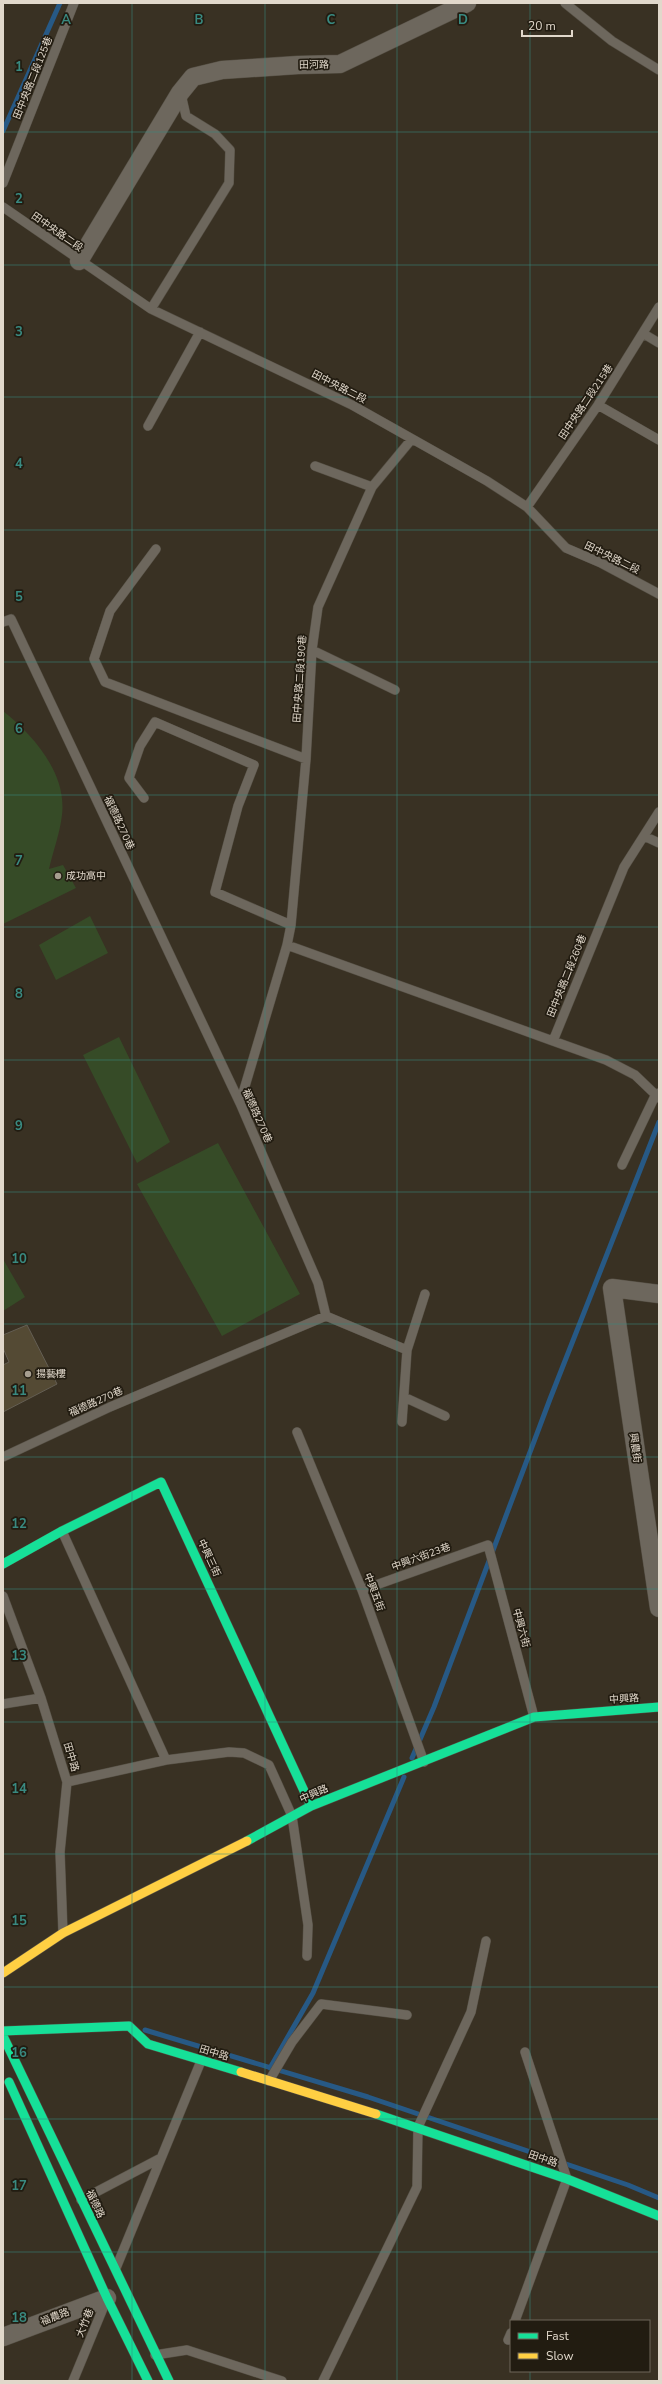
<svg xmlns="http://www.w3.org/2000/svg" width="662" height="2384" font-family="'Nunito Sans','Noto Sans TC',sans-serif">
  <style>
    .green { fill: #364b27 }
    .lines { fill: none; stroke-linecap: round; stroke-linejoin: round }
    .stream { stroke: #275985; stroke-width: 5 }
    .building { fill: #544a34; stroke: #645e53 }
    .lane-casing { stroke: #544e43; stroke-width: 10 }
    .street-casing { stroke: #544e43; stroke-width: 19 }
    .fast-casing { stroke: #544e43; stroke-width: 10 }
    .slow-casing { stroke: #544e43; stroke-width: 10 }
    .lane { stroke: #6d675d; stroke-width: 9 }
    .street { stroke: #6d675d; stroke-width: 18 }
    .fast { stroke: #16e098; stroke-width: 9 }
    .slow { stroke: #ffcf43; stroke-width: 9 }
    .grid { fill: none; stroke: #398a81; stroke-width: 1; stroke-opacity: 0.55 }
    .poi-dot { fill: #a69e90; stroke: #221c11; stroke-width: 1.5 }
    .labels { text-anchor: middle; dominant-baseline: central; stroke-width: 3.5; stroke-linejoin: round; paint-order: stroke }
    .street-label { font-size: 10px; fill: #e1d8cb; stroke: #221c11 }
    .poi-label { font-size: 10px; fill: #e1d8cb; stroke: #221c11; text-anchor: start }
    .grid-label { font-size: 13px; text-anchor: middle; font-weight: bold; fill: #398a81; stroke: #221c11; stroke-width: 3.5; stroke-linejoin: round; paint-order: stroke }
  </style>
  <rect width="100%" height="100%" fill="#393123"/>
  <path class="green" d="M3 711C33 735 67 773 62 815 60 833 53 851 49 869L63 865 76 888 3 924Z
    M90 916 108 953 56 980 39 945Z
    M119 1037 170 1142 137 1163 83 1055Z
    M218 1143 300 1294 222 1336 137 1184Z
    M3 1259 25 1297 3 1311Z"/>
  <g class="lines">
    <path class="stream" d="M3 131 60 3
      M412 1758 434 1707 550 1399 659 1122
      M145 2030 368 2097 628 2185 659 2198
      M270 2068 313 1993 404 1777"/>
  </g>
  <path class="building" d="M27 1325 57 1384 3 1412V1365L9 1362 3 1348V1335Z"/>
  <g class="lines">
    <g class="lane-casing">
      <path id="lane" d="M565 3 612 41 659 70
        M3 183 74 3
        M3 207 151 309 352 405 487 481 527 507 566 548 601 563 659 594
        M151 309 229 183 230 150 215 134 186 116 181 94
        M644 334 659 343
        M598 405 659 440
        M148 426 200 332
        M315 466 372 487
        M527 507 598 405 659 307
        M156 549 110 611 94 659 105 682 306 759
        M3 622 11 619 240 1103 318 1283 326 1316 110 1407 3 1457
        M312 650 395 690
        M144 798 129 778 140 746 155 722 254 765 238 806 215 892 291 925
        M659 812 624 867 553 1041 606 1060 635 1075 659 1098
        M644 836 659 843
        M287 945 291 925 306 759 312 650 318 607 372 487 411 440
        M240 1103 287 945 553 1041
        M622 1165 655 1096 659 1093
        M326 1316 407 1350
        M404 1397 445 1416
        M402 1422 407 1350 425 1294
        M297 1432 362 1590 424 1762
        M62 1531 166 1760
        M362 1590 488 1545 534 1717
        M3 1596 41 1698 67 1782 60 1852 63 1933
        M3 1704 41 1698
        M67 1782 166 1760 229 1752 244 1753 269 1765 292 1816 308 1925 307 1956
        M269 2081 292 2042 321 2004 407 2015
        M81 2200 159 2159
        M116 2268 201 2061
        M515 2321 567 2179 525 2052
        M508 2340 511 2333
        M155 2355 187 2350 282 2381
        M73 2381 106 2301
        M323 2381 417 2187 418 2127 471 2012 486 1941"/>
    </g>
    <g class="street-casing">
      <path id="street" d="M79 261 180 93 193 77 222 70 298 65 340 64 467 3
        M659 1294 612 1288 659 1608
        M3 2337 107 2298"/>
    </g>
    <g class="fast-casing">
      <path id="fast" d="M3 1564 62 1531 161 1482 311 1806
        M247 1841 311 1806 534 1717 659 1707
        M3 2031 129 2026 148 2044 241 2072
        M3 2036 169 2381
        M9 2082 107 2298 148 2381
        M376 2114 567 2179 659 2216"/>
    </g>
    <g class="slow-casing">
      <path id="slow" d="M3 1973 63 1933 247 1841
        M241 2072 376 2114"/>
    </g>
    <use href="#lane" class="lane"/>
    <use href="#street" class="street"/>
    <use href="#fast" class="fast"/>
    <use href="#slow" class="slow"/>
  </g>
  <path class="grid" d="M132 3V2381M265 3V2381M397 3V2381M530 3V2321M3 132H659M3 265H659M3 397H659M3 530H659M3 662H659M3 795H659M3 927H659M3 1060H659M3 1192H659M3 1324H659M3 1457H659M3 1589H659M3 1722H659M3 1854H659M3 1987H659M3 2119H659M3 2252H659M530 2371V2381"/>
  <g class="poi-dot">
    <circle cx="58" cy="876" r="4"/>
    <circle cx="28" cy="1374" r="4"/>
  </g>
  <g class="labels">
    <g class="street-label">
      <text transform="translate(314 65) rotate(-1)">田河路</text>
      <text transform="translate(33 78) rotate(-68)">田中央路二段125巷</text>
      <text transform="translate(57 232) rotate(35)">田中央路二段</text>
      <text transform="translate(339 387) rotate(27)">田中央路二段</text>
      <text transform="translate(586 402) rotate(-56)">田中央路二段215巷</text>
      <text transform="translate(612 558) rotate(26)">田中央路二段</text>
      <text transform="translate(300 679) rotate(-86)">田中央路二段190巷</text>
      <text transform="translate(119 823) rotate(65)">福德路270巷</text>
      <text transform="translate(567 976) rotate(-68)">田中央路二段260巷</text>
      <text transform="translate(257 1116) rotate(66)">福德路270巷</text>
      <text transform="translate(96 1402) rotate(-24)">福德路270巷</text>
      <text transform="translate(635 1448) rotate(82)">興農街</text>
      <text transform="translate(421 1557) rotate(-20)">中興六街23巷</text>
      <text transform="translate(209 1558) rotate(65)">中興三街</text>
      <text transform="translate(374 1592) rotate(69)">中興五街</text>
      <text transform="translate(521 1628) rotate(75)">中興六街</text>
      <text transform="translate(624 1699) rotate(-4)">中興路</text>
      <text transform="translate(71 1757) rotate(73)">田中路</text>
      <text transform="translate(314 1794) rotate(-24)">中興路</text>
      <text transform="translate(214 2053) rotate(17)">田中路</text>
      <text transform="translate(543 2159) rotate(19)">田中路</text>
      <text transform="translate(95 2204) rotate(65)">福德路</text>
      <text transform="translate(55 2317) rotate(-21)">福農路</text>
      <text transform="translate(85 2323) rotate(-68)">大竹巷</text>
    </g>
    <g class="poi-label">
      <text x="66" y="876">成功高中</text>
      <text x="36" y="1374">揚藝樓</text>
    </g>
  </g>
  <g class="grid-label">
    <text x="66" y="24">A</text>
    <text x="199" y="24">B</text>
    <text x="331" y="24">C</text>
    <text x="463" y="24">D</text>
    <text x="19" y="71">1</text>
    <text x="19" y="203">2</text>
    <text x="19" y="336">3</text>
    <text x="19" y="468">4</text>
    <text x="19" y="601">5</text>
    <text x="19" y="733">6</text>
    <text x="19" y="865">7</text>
    <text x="19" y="998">8</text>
    <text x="19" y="1130">9</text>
    <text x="19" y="1263">10</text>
    <text x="19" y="1395">11</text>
    <text x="19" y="1528">12</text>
    <text x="19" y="1660">13</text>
    <text x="19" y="1793">14</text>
    <text x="19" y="1925">15</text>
    <text x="19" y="2057">16</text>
    <text x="19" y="2190">17</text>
    <text x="19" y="2322">18</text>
  </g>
  <rect width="662" height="2384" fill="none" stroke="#e1d8cb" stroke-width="8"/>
  <rect x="510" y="2320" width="140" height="52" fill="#221c11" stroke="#6e675b"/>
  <rect x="518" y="2333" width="20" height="6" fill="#16e098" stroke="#6e675b"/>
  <text x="546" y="2340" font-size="12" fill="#e1d8cb">Fast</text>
  <rect x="518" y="2353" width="20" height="6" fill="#ffcf43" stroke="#6e675b"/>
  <text x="546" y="2360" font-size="12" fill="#e1d8cb">Slow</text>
  <path d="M522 30v6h50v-6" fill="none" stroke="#e1d8cb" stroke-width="2"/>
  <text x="528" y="30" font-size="12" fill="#e1d8cb" stroke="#221c11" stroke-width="3" paint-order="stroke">20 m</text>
</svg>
